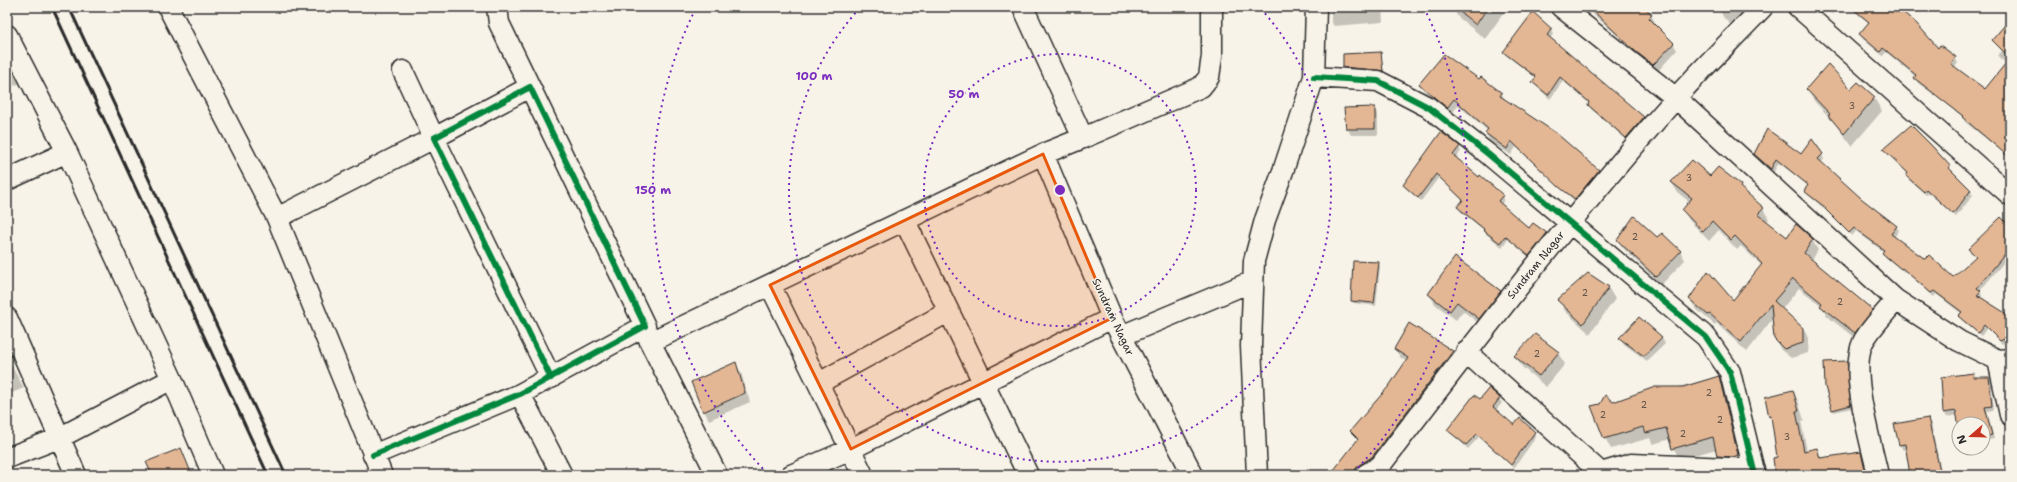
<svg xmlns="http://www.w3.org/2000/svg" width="2017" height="482" font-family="'Shantell Sans',sans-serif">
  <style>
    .shadow { fill: #0003 }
    .building { fill: #e4b794; stroke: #2b2b2b }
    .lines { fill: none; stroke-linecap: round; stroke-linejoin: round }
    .street-casing { stroke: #2b2b2b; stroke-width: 23 }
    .street { stroke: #f7f3e8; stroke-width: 20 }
    .rail { stroke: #2b2b2b; stroke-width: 3 }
    .cycleway-casing { stroke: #f7f3e8; stroke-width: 8 }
    .cycleway { stroke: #00873e; stroke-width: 6 }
    .marked { fill: #e8590c; fill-opacity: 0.2; stroke: #e8590c; stroke-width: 3; stroke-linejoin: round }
    .ring { fill: none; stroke: #7b2cbf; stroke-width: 2; stroke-dasharray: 2 4 }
    .labels { text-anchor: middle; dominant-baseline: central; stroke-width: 3; stroke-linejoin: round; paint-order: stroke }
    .number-label { font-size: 9px; fill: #594e45 }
    .street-label { font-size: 11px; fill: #2b2b2b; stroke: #f7f3e8 }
    .centre { fill: #7b2cbf; stroke: #f7f3e8; stroke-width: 2 }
    .ring-label { font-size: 12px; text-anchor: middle; font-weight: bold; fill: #7b2cbf; stroke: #f7f3e8; stroke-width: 3; stroke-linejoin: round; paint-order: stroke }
  </style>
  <rect width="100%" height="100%" fill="#f7f3e8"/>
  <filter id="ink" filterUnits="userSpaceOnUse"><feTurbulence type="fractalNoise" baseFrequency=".025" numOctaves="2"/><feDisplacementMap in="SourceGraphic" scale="8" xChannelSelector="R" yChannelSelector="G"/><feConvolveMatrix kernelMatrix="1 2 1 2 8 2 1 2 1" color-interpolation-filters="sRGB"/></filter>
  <g filter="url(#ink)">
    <path class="shadow" d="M1331 7H1382L1383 22 1334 26 1331 21Z
      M1452 7H1508L1485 39 1458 17Z
      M1585 7H1643L1651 15 1655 22 1654 24 1673 43 1677 50 1658 71Z
      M1718 7H1749L1738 32 1724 18Z
      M1823 7H1839L1832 14Z
      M1849 7H1897L1938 49 1955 58 1958 63 1954 68 1985 90 2006 64 1998 55 2002 51 1993 40 2010 20V158L1965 122 1963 117 1943 101 1918 83 1915 78 1916 77 1886 52 1883 56 1863 39 1860 34 1869 23Z
      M1551 29 1553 34 1550 39 1643 118 1646 122 1629 142 1591 109 1590 104 1563 81 1550 99 1536 86 1533 82 1536 78 1507 56 1504 52Z
      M1380 53 1384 73 1346 70 1344 67Z
      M7 62 19 84 7 88Z
      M1479 81 1501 93 1506 101 1598 171 1602 178 1579 205 1516 147 1511 155 1490 141 1486 134 1488 131 1458 105 1452 114 1424 91 1420 84Z
      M1858 83 1874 98 1882 111 1852 146 1832 120 1815 102 1807 89 1851 91Z
      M1375 108 1378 114V135H1351L1347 128Z
      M1459 147 1461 151 1456 159 1502 195 1504 199 1501 205 1529 229 1547 233 1549 237 1532 259 1508 239 1502 247 1486 234 1484 230 1461 212 1459 208 1463 201 1439 177 1421 201 1407 189 1405 185Z
      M1885 149 1949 167 1951 171 1973 195 1956 217 1929 193 1926 195 1909 180 1907 176 1908 174Z
      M1755 154 1822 155 1824 159 1821 163 1862 200 1897 227 1899 231 1894 237 1953 278 1976 257 1970 249 2010 228V258L2009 256 1980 291 1982 296 1980 298 2006 315 2010 311V341L2002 344 1987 328 1981 336 1962 320 1960 316 1962 314 1936 294 1934 297 1905 271 1904 272 1885 257 1884 252 1856 231 1852 236 1826 210 1808 195 1805 191 1809 186 1779 163 1773 173Z
      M1710 178 1740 186 1743 191 1763 209 1769 219 1766 222 1787 239 1812 240 1818 250 1812 260 1872 310 1878 320 1861 343 1827 316 1822 306 1799 288 1782 309 1803 328 1809 339 1808 353 1791 358 1781 350 1775 339 1773 318 1747 352 1716 323 1715 325 1696 309 1690 299 1733 301 1762 266 1741 246 1737 250 1719 230 1709 241 1689 220 1683 210 1690 202 1678 193 1672 183Z
      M1657 239 1680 251 1685 260 1661 285 1623 248 1618 240Z
      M1378 263 1380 266 1376 306 1353 303 1352 300Z
      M1608 287 1615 299 1590 334 1565 311 1559 300Z
      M1500 291 1506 301 1485 328 1463 311 1456 320 1435 304 1429 294Z
      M1639 319 1662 338 1665 344 1647 361 1624 344 1621 338Z
      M1410 324 1453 352 1457 360 1362 475H1334L1358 441 1351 431 1390 387 1407 362 1400 357 1395 349Z
      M1558 353 1565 364 1546 387 1522 367 1516 356Z
      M1847 362 1852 408 1834 412 1833 410Z
      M736 364 741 373 750 402 709 420 704 411Z
      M11 365 24 388 7 395V366Z
      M1974 374 1976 378H1989L1991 382 1994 410 1987 411 1994 439 1983 441V424H1959L1958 415 1946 417 1944 413 1942 378Z
      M1718 377 1725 388 1744 466 1725 467 1717 449 1679 459 1670 439 1653 444 1650 438 1611 449 1605 438 1613 403Z
      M1793 391 1798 401 1804 420 1801 421 1807 451 1816 449 1822 458 1860 453 1866 463 1869 475H1776L1778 458 1772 420 1770 416Z
      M1499 399 1502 403 1495 411 1514 426 1534 433 1536 437 1514 468 1479 437 1468 449 1448 430 1481 401Z
      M1928 419 1931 424 1942 475H1911L1907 449 1903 450 1900 445Z
      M1565 472 1567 475H1550Z"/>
    <path class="building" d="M1454 7H1488L1476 25Z
      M1589 7H1645L1652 15 1649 18 1674 43 1653 65 1635 51Z
      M1851 7H1897L1917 24 1938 48 1940 45 1956 57 1951 64 1985 89 2010 58 1992 40 2010 19V158L1962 117 1963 116 1914 78 1916 75 1883 48 1880 52 1859 34 1869 22Z
      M1533 12 1552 29 1547 35 1644 117 1626 138 1588 105 1589 102 1560 77 1548 95 1532 82 1536 77 1503 52Z
      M1381 52 1383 71 1343 67V54Z
      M1444 54 1479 79 1481 77 1502 93 1500 96 1556 133 1599 170 1575 199 1559 187 1511 141 1507 149 1485 133 1488 129 1454 99 1447 108 1419 84Z
      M1828 64 1851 89 1858 82 1875 97 1844 134 1828 115 1830 114 1806 89Z
      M1375 107V129H1346L1344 108Z
      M1911 125 1932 146 1950 166 1949 168 1971 190 1953 214 1926 189 1924 192 1906 176 1908 173 1883 149Z
      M1767 129 1801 154 1812 139 1823 154 1818 159 1862 199 1897 226 1891 234 1925 259 1929 255 1953 277 1976 256 1968 249 2001 217 2010 226V248L1977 288 1981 291 1977 295 2010 316V336L2000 341 1984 325 1978 333 1958 316 1962 312 1934 291 1931 293 1902 268 1901 269 1882 253 1884 250 1854 228 1849 233 1825 209 1826 208 1804 191 1808 185 1776 159 1771 169 1754 154Z
      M1441 132 1460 146 1453 155 1479 177 1480 175 1503 195 1498 201 1529 228 1533 223 1547 233 1529 256 1505 236 1500 243 1483 230 1484 229 1457 207 1463 200 1436 174 1418 198 1403 185Z
      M1692 160 1710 176 1718 167 1741 185 1740 187 1764 208 1758 214 1787 237 1796 224 1813 239 1804 253 1873 310 1855 333 1820 306 1822 303 1793 279 1774 301 1803 328V343L1784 349 1774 339 1771 304 1741 342 1710 314 1708 315 1689 299 1708 271 1733 300 1762 264 1735 236 1731 240 1712 221 1703 232 1682 210 1692 198 1671 182Z
      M1634 216 1657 237 1662 233 1681 251 1656 277 1617 240Z
      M1455 257 1501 291 1479 319 1457 302 1450 311 1428 294Z
      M1353 261 1379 262 1374 303 1351 301Z
      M1588 273 1609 287 1583 324 1557 300Z
      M1639 317 1662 337 1644 356 1619 338Z
      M1409 323 1453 351 1372 457 1359 465 1354 475H1330L1358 439 1350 431 1389 386 1408 358 1394 349Z
      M1535 334 1559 352 1539 376 1514 356Z
      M1847 361 1851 405 1832 410 1825 387 1824 362Z
      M736 362 745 393 703 412 691 382Z
      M1974 373 1973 377H1989L1992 406 1985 407 1992 435 1983 437V424H1959V427L1956 411 1943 413 1941 377Z
      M1719 376 1738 455 1733 457 1717 456 1713 437 1672 449 1666 428 1646 433 1643 427 1604 439 1591 406 1600 404 1605 395 1613 402 1655 387H1683Z
      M1489 388 1500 398 1493 407 1514 425 1520 418 1535 432 1511 465 1477 434 1466 445 1447 430 1474 395 1480 399Z
      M1793 390 1799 411H1796L1804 451 1817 448 1820 458 1861 452 1866 475H1775L1773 458 1777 457 1771 416 1769 417 1765 397Z
      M1928 418 1941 475H1910L1905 444 1899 445 1894 424Z
      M181 448 192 475H152L146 462Z"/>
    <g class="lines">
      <g class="street-casing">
        <path id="street" d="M168 7 277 218 382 475
          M497 7 499 23 530 87
          M1561 7 1676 98 1896 300 1959 341 1998 360 2010 359
          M1798 7 2010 195
          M7 35 67 152 172 379 213 475
          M1314 77 1378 81 1428 107 1488 154 1706 337 1730 372 1755 475
          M1083 138 1201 87 1209 77 1212 56V7
          M1043 154 1112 318 1193 475
          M7 180 67 152
          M277 218 434 138 403 71
          M905 221 1028 475
          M770 285 863 475
          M7 318 76 475
          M646 330 650 342 717 475
          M1121 336 1253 281
          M650 342 1043 154 1083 138 1023 7
          M1466 352 1601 473
          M1998 360 2010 415
          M819 383 948 312
          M520 394 562 475
          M373 455 520 394 645 326 530 87 434 138 551 378
          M7 458 59 438 172 379
          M791 475 851 449 1112 318
          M1257 475 1251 346 1254 261 1265 220 1283 171 1314 77 1316 7
          M1365 475 1380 466C1475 341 1571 217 1675 99 1703 67 1734 38 1763 7
          M1600 475 1601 473 1631 464 1754 469
          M1878 475C1871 442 1849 372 1863 342 1869 330 1887 311 1896 300"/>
      </g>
      <use href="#street" class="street"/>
      <path class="rail" d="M52 7 268 475
        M69 7 286 475"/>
      <g class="cycleway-casing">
        <path id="cycleway" d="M1314 77 1378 81 1428 107 1488 154 1706 337 1730 372 1755 475
          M373 455 520 394 645 326 530 87 434 138 551 378"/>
      </g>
      <use href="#cycleway" class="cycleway"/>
    </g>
  </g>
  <path class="marked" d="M1043 154 1112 318 851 449 770 285Z"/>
  <g class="ring">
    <circle cx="1060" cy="190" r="136"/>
    <path d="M1261 9A271 271 0 1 1 859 9"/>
    <path d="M767 473A407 407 0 0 1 696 8M1424 8A407 407 0 0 1 1353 473"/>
  </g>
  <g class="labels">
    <g class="number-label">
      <text x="1852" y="106">3</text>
      <text x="1689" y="178">3</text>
      <text x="1635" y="237">2</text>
      <text x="1585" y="293">2</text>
      <text x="1840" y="302">2</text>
      <text x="1537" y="354">2</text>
      <text x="1709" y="393">2</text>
      <text x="1644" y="405">2</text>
      <text x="1603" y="415">2</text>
      <text x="1720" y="420">2</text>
      <text x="1683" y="434">2</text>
      <text x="1787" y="437">3</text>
    </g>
    <g class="street-label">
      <text transform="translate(1536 265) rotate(-51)">Sundram Nagar</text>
      <text transform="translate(1113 317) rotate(65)">Sundram Nagar</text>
    </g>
  </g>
  <circle cx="1060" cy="190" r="6" class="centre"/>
  <g class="ring-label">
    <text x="814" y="80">100 m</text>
    <text x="964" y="98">50 m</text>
    <text x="653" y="194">150 m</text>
  </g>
  <rect width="2017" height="482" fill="none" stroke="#f7f3e8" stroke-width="24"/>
  <rect x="12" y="12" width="1993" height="458" fill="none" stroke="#2b2b2b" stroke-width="1.5" filter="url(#ink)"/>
  <g transform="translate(1971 436) rotate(250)"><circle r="19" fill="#f7f3e8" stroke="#a5a39c"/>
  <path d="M0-3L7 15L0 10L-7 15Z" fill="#c8321e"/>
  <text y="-6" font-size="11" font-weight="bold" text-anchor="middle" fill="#2b2b2b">N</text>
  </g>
</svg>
